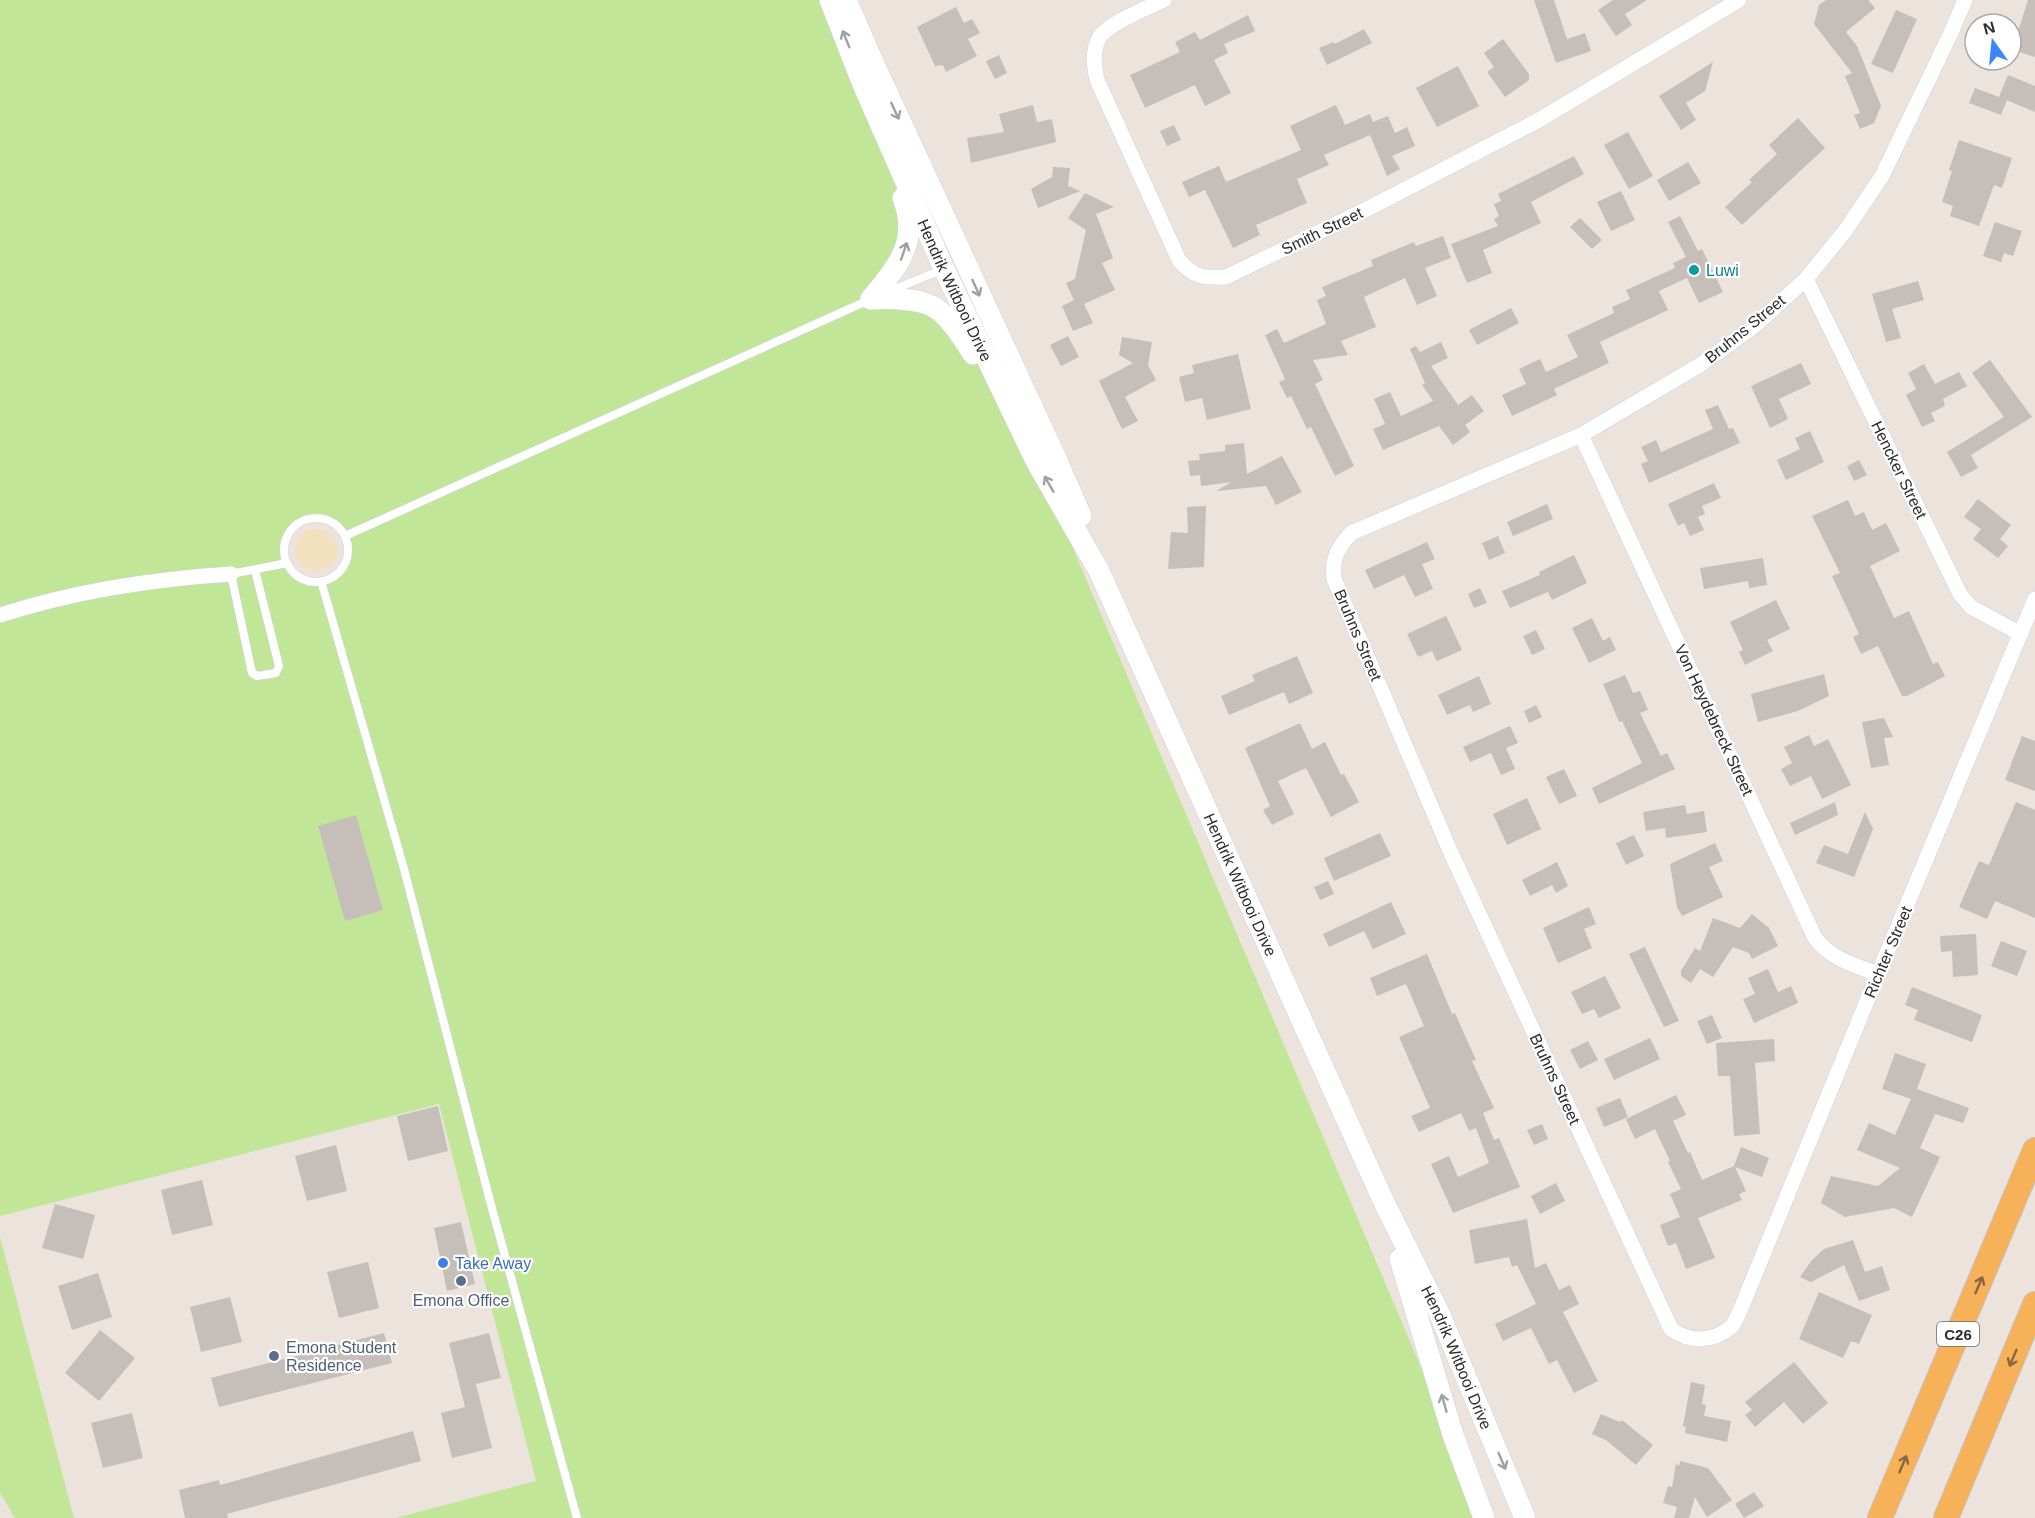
<svg xmlns="http://www.w3.org/2000/svg" width="2035" height="1518" font-family="Helvetica,sans-serif">
  <style>
    .green { fill: #c2e697; fill-rule: evenodd }
    .sand { fill: #f3e0bf }
    .building { fill: #c6beb8 }
    .lines { fill: none; stroke-linecap: round; stroke-linejoin: round }
    .service-casing { stroke: #cbd2dd; stroke-width: 9 }
    .minor-casing { stroke: #cbd2dd; stroke-width: 16 }
    .secondary-casing { stroke: #cbd2dd; stroke-width: 22 }
    .primary-casing { stroke: #c4c4c4; stroke-width: 26 }
    .service { stroke: #fff; stroke-width: 8 }
    .minor { stroke: #fff; stroke-width: 15 }
    .secondary { stroke: #fff; stroke-width: 21 }
    .primary { stroke: #f6b159; stroke-width: 24 }
    .oneway { stroke: #a0a0a0 }
    .oneway2 { stroke: #866740 }
    .culture-dot { fill: #0f9aa8; stroke: #fff; stroke-width: 2 }
    .shop-dot { fill: #3f7fe0; stroke: #fff; stroke-width: 2 }
    .service-dot { fill: #5c6f8a; stroke: #fff; stroke-width: 2 }
    .labels { text-anchor: middle; dominant-baseline: central; stroke-width: 4.5; stroke-linejoin: round; paint-order: stroke }
    .shield { fill: #fff; stroke: #6b6b6b; stroke-width: 1.5 }
    .shield-label { font-size: 15px; font-weight: bold; fill: #2b2b2b }
    .street-label { font-size: 16px; fill: #2b2b2b; stroke: #fff }
    .culture-label { font-size: 16px; fill: #0d838f; stroke: #fff; text-anchor: start }
    .shop-label { font-size: 16px; fill: #366cbe; stroke: #fff; text-anchor: start }
    .service-label { font-size: 16px; fill: #4e5e75; stroke: #fff }
  </style>
  <rect width="100%" height="100%" fill="#ede3dd"/>
  <path class="green" d="M0 0H830L907 209 909 223 872 299 923 303 963 338 1036 461 1485 1518H395L536 1481 439 1104 0 1216ZM312 518C383 521 334 615 293 571 273 550 289 525 312 518Z
    M0 1237 74 1518H15L0 1493Z"/>
  <path class="sand" d="M295 550a21 21 0 1 1 42 0a21 21 0 1 1-42 0Z"/>
  <path class="building" d="M1534 0H1554L1567 39 1585 33 1591 51 1556 63Z
    M1613 0H1647L1625 14 1632 25 1616 36 1598 10Z
    M1826 0H1868L1875 8 1846 32 1857 46 1881 106 1874 123 1860 129 1854 115 1860 113 1845 76 1852 73 1814 24 1819 5Z
    M2028 0H2035V57L2014 50V44Z
    M956 7 964 23 972 19 980 33 968 39 977 56 946 72 943 65 935 66 917 27Z
    M1896 10 1917 19 1893 73 1871 64Z
    M1248 15 1255 31 1224 44 1228 53 1214 60 1231 93 1205 106 1195 85 1145 108 1130 75 1180 52 1175 42 1195 32 1200 40Z
    M1364 29 1372 43 1327 65 1319 48 1334 42 1335 44Z
    M1503 39 1529 74V80L1505 97 1487 72 1494 67 1484 53Z
    M999 55 1007 73 995 79 986 61Z
    M1713 62 1705 91 1686 103 1696 120 1681 130 1659 96Z
    M1458 66 1479 106 1437 127 1416 88Z
    M2008 75 2035 86V112L1999 97Z
    M1975 88 2007 100 2001 115 1969 103Z
    M1033 105 1037 122 1052 119 1056 142 971 163 967 138 1004 132 999 114Z
    M1336 105 1345 125 1370 114 1373 122 1388 116 1395 133 1407 127 1415 146 1392 156 1400 169 1387 176 1370 135 1324 155 1329 165 1297 179 1307 203 1256 225 1260 235 1233 248 1205 190 1189 197 1182 182 1219 166 1226 182 1301 150 1290 126Z
    M1798 118 1825 148 1742 225 1725 207 1752 182 1749 180 1777 154 1769 145Z
    M1174 125 1181 140 1167 146 1160 131Z
    M1628 132 1653 176 1629 189 1604 145Z
    M1959 140 2012 158 2002 188 1994 185 1979 226 1950 216 1953 206 1942 202 1952 171 1949 170Z
    M1574 156 1584 174 1531 202 1541 223 1483 250 1492 273 1467 283 1451 244 1498 226 1494 219 1499 216 1494 204 1501 201 1498 194Z
    M1688 162 1701 183 1669 201 1657 180Z
    M1053 167 1070 168 1068 186 1080 191 1038 208 1031 189 1052 177Z
    M1621 191 1635 220 1611 231 1597 202Z
    M1085 193 1114 207 1096 214 1113 258 1102 263 1115 290 1084 304 1093 323 1073 331 1062 306 1074 300 1066 283 1075 279 1086 230 1068 218Z
    M1680 216 1698 251 1702 249 1723 292 1699 303 1687 278 1659 291 1668 310 1600 342 1609 363 1554 389 1557 395 1512 416 1502 395 1526 384 1519 369 1540 359 1546 372 1578 357 1567 335 1614 313 1612 307 1630 299 1626 290 1675 268 1673 263 1686 257 1668 222Z
    M1580 218 1602 240 1592 249 1570 227Z
    M1995 222 2022 231 2013 256 2004 253 2001 262 1983 256Z
    M1443 236 1451 258 1425 268 1437 296 1417 305 1405 278 1364 297 1376 327 1341 341 1348 355 1313 360 1323 380 1315 384 1354 466 1335 476 1311 427 1307 429 1291 396 1287 398 1279 382 1285 379 1265 335 1277 329 1284 343 1326 324 1317 300 1326 296 1322 287 1373 266 1371 260 1414 242 1416 246Z
    M1918 281 1924 300 1892 309 1901 338 1886 342 1872 294Z
    M1511 308 1519 323 1477 345 1469 330Z
    M1068 336 1079 357 1061 366 1050 345Z
    M1122 337 1152 342 1148 365 1156 380 1125 397 1138 421 1122 429 1099 381 1133 363 1119 355Z
    M1441 342 1448 358 1431 366 1458 405 1472 395 1484 411 1465 425 1470 432 1453 445 1439 426 1383 450 1373 429 1385 424 1374 399 1390 392 1401 416 1433 401 1422 385 1425 383 1410 349 1416 346 1420 352Z
    M1238 354 1251 409 1207 420 1202 398 1185 402 1179 377 1194 373 1192 365Z
    M1990 360 2032 417 1971 455 1978 468 1961 477 1947 452 2004 417 1972 373Z
    M1801 363 1811 384 1779 399 1788 419 1770 428 1751 386Z
    M1924 364 1935 384 1959 372 1967 386 1943 399 1945 406 1931 413 1935 421 1922 427 1906 395 1916 389 1908 373Z
    M1718 405 1729 429 1733 428 1740 443 1649 483 1641 464 1648 461 1641 447 1656 440 1661 452 1713 429 1705 410Z
    M1810 431 1824 462 1786 480 1777 460 1800 449 1795 438Z
    M1244 443 1247 474 1282 456 1302 492 1276 505 1266 486 1216 491 1232 482 1201 486 1200 475 1190 476 1188 461 1200 460 1199 454 1225 451V445Z
    M1859 460 1867 475 1854 481 1847 466Z
    M1714 483 1721 498 1702 506 1705 514 1698 517 1704 530 1690 536 1684 523 1678 526 1668 504Z
    M1978 499 2011 525 2000 539 2008 546 1998 558 1973 539 1981 529 1964 517Z
    M1848 500 1855 516 1864 512 1872 530 1886 523 1900 551 1870 566 1894 618 1909 611 1933 664 1938 662 1945 676 1907 696H1902L1878 646 1861 654 1853 637 1859 634 1832 576 1840 573 1812 516Z
    M1547 504 1553 519 1513 536 1507 522Z
    M1206 506 1204 567 1168 569 1171 532 1188 533 1187 507Z
    M1498 536 1505 553 1489 560 1482 543Z
    M1427 542 1435 559 1422 564 1433 589 1415 597 1404 575 1374 589 1365 570Z
    M1574 555 1587 583 1552 600 1548 592 1510 608 1502 591 1540 575 1539 572Z
    M1763 558 1767 585 1749 588 1748 581 1704 589 1700 568Z
    M1480 588 1487 603 1474 608 1468 594Z
    M1776 600 1790 629 1767 640 1773 651 1745 665 1739 652 1743 650 1730 622Z
    M1446 616 1462 650 1437 661 1432 651 1418 657 1407 634Z
    M1592 618 1603 641 1610 637 1616 650 1589 663 1572 628Z
    M1536 630 1545 649 1532 655 1523 636Z
    M1297 656 1313 693 1289 704 1284 692 1229 715 1221 696 1255 681 1252 675Z
    M1824 674 1829 696 1798 711 1758 722 1751 694Z
    M1625 675 1633 693 1640 691 1648 710 1640 713 1661 756 1667 753 1675 769 1599 804 1592 788 1642 763 1622 721 1619 722 1603 684Z
    M1479 676 1491 704 1473 712 1470 705 1447 715 1438 695Z
    M1536 705 1542 717 1529 723 1524 711Z
    M1884 718 1893 737 1884 738 1889 765 1871 768 1862 722Z
    M1300 723 1312 749 1325 742 1341 775 1344 774 1359 802 1331 817 1306 768 1278 781 1294 814 1272 825 1263 810 1270 806 1245 748Z
    M1510 726 1518 743 1506 748 1515 769 1501 775 1491 753 1470 762 1463 747Z
    M1809 735 1814 746 1828 739 1851 785 1822 799 1811 776 1790 786 1781 769 1792 763 1784 747Z
    M2022 736 2035 741V791L2005 780Z
    M1564 769 1577 796 1559 804 1546 777Z
    M1527 798 1541 829 1507 845 1493 814Z
    M1835 802 1838 815 1795 835 1790 823Z
    M2016 802 2035 810V918L1995 901 1987 919 1959 907 1979 861 1989 865Z
    M1685 805 1687 814 1704 811 1707 832 1666 838 1665 828 1646 831 1643 812Z
    M1865 812 1873 829 1854 877 1816 863 1824 845 1848 854Z
    M356 815 383 910 345 921 318 826Z
    M1380 833 1391 856 1334 881 1324 858Z
    M1634 835 1644 856 1626 865 1616 843Z
    M1715 843 1723 861 1709 867 1723 897 1682 916 1677 907 1670 864Z
    M1557 862 1568 886 1556 893 1552 885 1530 896 1522 880Z
    M1328 881 1334 894 1320 900 1314 887Z
    M1391 902 1406 934 1373 949 1364 931 1329 947 1323 934Z
    M1589 907 1596 924 1584 929 1592 948 1558 963 1543 928Z
    M1752 914 1769 928 1778 946 1752 959 1749 953 1733 947 1713 977 1700 969 1691 983 1681 976V971L1695 948 1700 951 1713 918 1740 928Z
    M1976 934 1978 975 1953 977 1952 951 1941 952 1940 936Z
    M2001 941 2027 951 2017 976 1991 966Z
    M1645 947 1679 1021 1664 1027 1629 954Z
    M1427 954 1452 1014 1455 1013 1476 1060 1472 1061 1494 1108 1483 1113 1494 1140 1499 1138 1520 1187 1453 1213 1431 1164 1449 1156 1458 1177 1489 1163 1476 1128 1469 1131 1461 1113 1419 1132 1411 1116 1430 1108 1399 1037 1424 1026 1406 984 1377 996 1370 978Z
    M1768 969 1778 992 1791 986 1798 1003 1754 1023 1743 999 1755 994 1748 978Z
    M1605 976 1621 1008 1599 1018 1594 1009 1582 1014 1571 992Z
    M1912 987 1982 1015 1972 1042 1914 1020 1918 1010 1905 1005Z
    M1712 1015 1722 1038 1707 1044 1697 1021Z
    M1650 1038 1660 1059 1614 1080 1604 1059Z
    M1774 1039 1775 1061 1755 1063 1760 1134 1734 1136 1730 1076H1718L1716 1043Z
    M1588 1041 1598 1060 1580 1069 1570 1050Z
    M1895 1053 1926 1064 1917 1089 1969 1108 1963 1123 1935 1114 1920 1148 1940 1157 1912 1217 1894 1208 1845 1217 1821 1203 1831 1176 1878 1186 1900 1168 1857 1150 1869 1123 1895 1135 1911 1099 1882 1089Z
    M1676 1095 1686 1115 1673 1121 1688 1153 1690 1152 1702 1180 1734 1166 1741 1147 1769 1158 1762 1177 1735 1167 1746 1191 1739 1194 1742 1200 1698 1218 1715 1258 1686 1269 1676 1243 1668 1246 1660 1225 1680 1217 1670 1194 1681 1189 1668 1162 1670 1161 1655 1129 1635 1139 1626 1119Z
    M1620 1098 1628 1117 1604 1127 1596 1108Z
    M438 1106 448 1151 408 1161 397 1116Z
    M1542 1124 1548 1139 1534 1145 1527 1130Z
    M336 1145 347 1191 307 1201 295 1156Z
    M202 1180 213 1225 172 1235 161 1190Z
    M1556 1183 1565 1201 1540 1214 1531 1196Z
    M55 1204 95 1215 83 1259 42 1248Z
    M1527 1219 1535 1268 1546 1263 1559 1290 1570 1285 1579 1304 1563 1312 1598 1381 1574 1393 1557 1360 1549 1364 1531 1328 1503 1341 1495 1324 1536 1304 1517 1265 1512 1267 1509 1257 1475 1264 1469 1230Z
    M461 1222 475 1284 447 1291 434 1228Z
    M1853 1240 1865 1272 1882 1266 1890 1290 1859 1301 1844 1265 1811 1282 1800 1277 1812 1260 1824 1249Z
    M368 1262 379 1308 339 1318 327 1272Z
    M98 1273 112 1317 72 1330 58 1286Z
    M1819 1292 1872 1315 1859 1344 1851 1341 1843 1358 1799 1339Z
    M230 1297 242 1342 201 1352 190 1307Z
    M100 1330 135 1358 99 1401 65 1373Z
    M384 1333 392 1363 219 1407 211 1378Z
    M489 1333 501 1378 476 1384 492 1448 452 1458 441 1413 465 1407 449 1343Z
    M1794 1362 1828 1403 1803 1424 1784 1402 1755 1427 1745 1415 1752 1410 1745 1402Z
    M1691 1382 1705 1385 1702 1404 1706 1405 1704 1416 1731 1421 1727 1442 1685 1433 1686 1427 1683 1426Z
    M132 1413 143 1458 103 1468 91 1423Z
    M1601 1414 1620 1422 1622 1420 1653 1445 1636 1465 1606 1440 1592 1434Z
    M413 1431 421 1461 227 1514 228 1518H185L179 1490 219 1480 220 1485Z
    M1680 1461 1708 1468 1732 1500 1707 1517 1695 1497 1689 1518H1674L1677 1507 1663 1503 1668 1486 1672 1487 1676 1464 1679 1466Z
    M1754 1492 1764 1506 1744 1518 1735 1504Z"/>
  <g class="lines">
    <g class="service-casing">
      <path id="service" d="M888 292 941 270
        M284 550a32 32 0 1 1 64 0a32 32 0 1 1-64 0Z
        M345 536 869 300
        M255 570 279 666 276 673 257 676 252 673 231 574 287 563
        M321 581 403 865 490 1201 577 1518"/>
    </g>
    <g class="minor-casing">
      <path id="minor" d="M1164 0C1149 7 1107 24 1099 38 1092 52 1094 66 1097 80L1179 260C1194 278 1204 278 1226 277L1371 207 1539 120 1739 0
        M1965 0 1950 35 1882 176 1845 231 1806 279 1753 327 1700 365 1581 435 1351 533C1337 549 1332 558 1334 579L1451 853 1671 1329C1690 1343 1713 1342 1731 1327 1736 1322 1739 1312 1742 1306L1878 974 2035 599
        M1806 279 1960 594 1971 607 2021 634
        M1581 435 1815 938C1831 959 1854 965 1878 974
        M0 615C75 591 153 579 231 574"/>
    </g>
    <g class="secondary-casing">
      <g id="secondary">
        <path id="s1" d="M830 0 862 82 944 269 1036 461 1099 571 1382 1198 1440 1315 1525 1518"/>
        <path d="M846 0 874 64 1058 463 1081 516"/>
        <path d="M871 299C889 298 922 298 937 309 949 317 965 341 973 354"/>
        <path d="M871 299C897 267 920 242 903 198"/>
        <path d="M1400 1259 1453 1435 1484 1518"/>
      </g>
    </g>
    <g class="primary-casing">
      <path id="primary" d="M1880 1518 2035 1150
        M1946 1518 2035 1304"/>
    </g>
    <use href="#service" class="service"/>
    <use href="#minor" class="minor"/>
    <use href="#secondary" class="secondary"/>
    <use href="#primary" class="primary"/>
  </g>
  <defs><path id="oneway-shaft" d="M-6 0H5M1.5-3L5.5 0L1.5 3" fill="none" stroke-width="1.6" stroke-linecap="round" stroke-linejoin="round" transform="scale(1.5)"/></defs>
  <g class="oneway">
    <use href="#oneway-shaft" transform="translate(846 39) rotate(-112)"/>
    <use href="#oneway-shaft" transform="translate(895 111) rotate(65)"/>
    <use href="#oneway-shaft" transform="translate(904 251) rotate(-71)"/>
    <use href="#oneway-shaft" transform="translate(976 288) rotate(66)"/>
    <use href="#oneway-shaft" transform="translate(1049 484) rotate(-120)"/>
    <use href="#oneway-shaft" transform="translate(1444 1403) rotate(-106)"/>
    <use href="#oneway-shaft" transform="translate(1502 1461) rotate(67)"/>
  </g>
  <g class="oneway2">
    <use href="#oneway-shaft" transform="translate(1979 1285) rotate(-67)"/>
    <use href="#oneway-shaft" transform="translate(2013 1358) rotate(113)"/>
    <use href="#oneway-shaft" transform="translate(1903 1464) rotate(-67)"/>
  </g>
  <circle class="culture-dot" cx="1694" cy="270" r="6"/>
  <circle class="shop-dot" cx="443" cy="1263" r="6"/>
  <g class="service-dot">
    <circle cx="461" cy="1281" r="6"/>
    <circle cx="274" cy="1356" r="6"/>
  </g>
  <g class="labels">
    <rect class="shield" x="1937" y="1322" width="42" height="24" rx="4.5"/>
    <g class="shield-label">
      <text x="1958" y="1334">C26</text>
    </g>
    <g class="street-label">
      <text transform="translate(1322 231) rotate(-26)">Smith Street</text>
      <text stroke="none"><textPath href="#s1" startOffset="316">Hendrik Witbooi Drive</textPath></text>
      <text transform="translate(1745 329) rotate(-39)">Bruhns Street</text>
      <text transform="translate(1899 470) rotate(64)">Hencker Street</text>
      <text transform="translate(1358 635) rotate(67)">Bruhns Street</text>
      <text transform="translate(1714 720) rotate(65)">Von Heydebreck Street</text>
      <text stroke="none"><textPath href="#s1" startOffset="976">Hendrik Witbooi Drive</textPath></text>
      <text transform="translate(1888 952) rotate(-67)">Richter Street</text>
      <text transform="translate(1555 1079) rotate(65)">Bruhns Street</text>
      <text stroke="none"><textPath href="#s1" startOffset="1496">Hendrik Witbooi Drive</textPath></text>
    </g>
    <g class="culture-label">
      <text x="1706" y="270">Luwi</text>
    </g>
    <g class="shop-label">
      <text x="455" y="1263">Take Away</text>
    </g>
    <g class="service-label">
      <text x="461" y="1300">Emona Office</text>
      <text x="286" y="1347" text-anchor="start">Emona Student<tspan x="286" dy="18">Residence</tspan></text>
    </g>
  </g>
  <g transform="translate(1993 42) rotate(345)"><circle r="28" fill="#ffffff" stroke="#aaaaaa" stroke-width="1.5"/>
  <path d="M0-4.5L10 22L0 15L-10 22Z" fill="#3885ff"/>
  <text y="-9" font-size="16" font-weight="bold" text-anchor="middle" fill="#2b2b2b">N</text>
  </g>
</svg>
